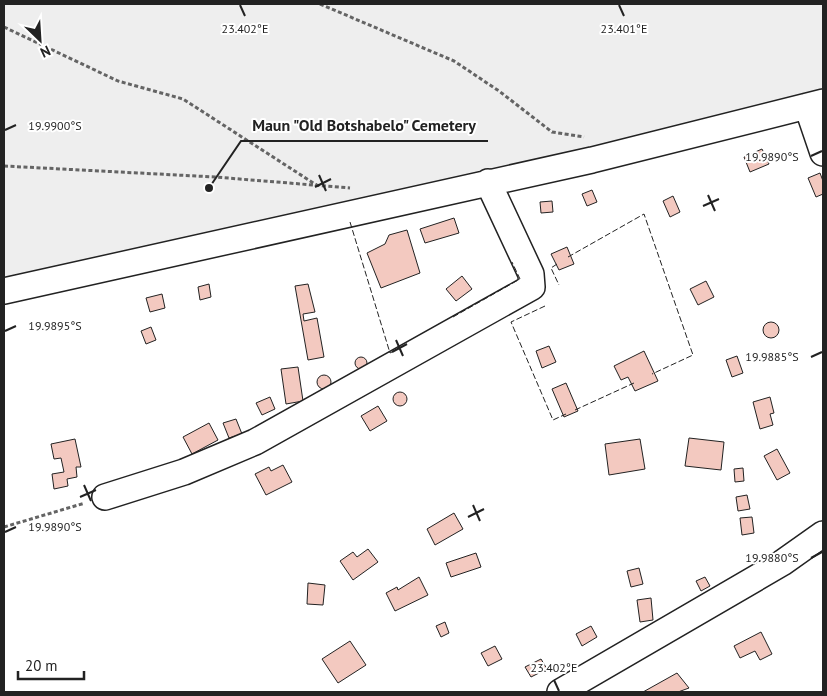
<svg xmlns="http://www.w3.org/2000/svg" width="827" height="696" font-family="'PT Sans',sans-serif">
  <style>
    .green { fill: #eee; stroke: #6f6f6f }
    .building { fill: #f3c9c0; stroke: #222 }
    .lines { fill: none; stroke-linecap: round; stroke-linejoin: round }
    .minor-casing { stroke: #222; stroke-width: 28 }
    .path { stroke: #646464; stroke-width: 3; stroke-dasharray: 4 2.5; stroke-linecap: butt }
    .minor { stroke: #fff; stroke-width: 25 }
    .fence { stroke: #222; stroke-width: 1; stroke-dasharray: 6 2.5; stroke-linecap: butt }
    .ticks { fill: none; stroke: #222; stroke-width: 2 }
    .ticks-label { font-size: 12px; text-anchor: middle; fill: #222; stroke: #fff; stroke-width: 4; stroke-linejoin: round; paint-order: stroke }
    .leader { fill: none; stroke: #222; stroke-width: 2 }
    .callout-dot { fill: #222; stroke: #fff; stroke-width: 2 }
    .callout-label { font-size: 16px; text-anchor: middle; font-weight: bold; fill: #222; stroke: #fff; stroke-width: 4; stroke-linejoin: round; paint-order: stroke }
  </style>
  <rect width="100%" height="100%" fill="#fff"/>
  <path class="green" d="M4 4H823V96L4 280Z"/>
  <path class="building" d="M762 149 769 164 750 172 744 157Z
    M820 173 823 181V194L816 197 808 178Z
    M592 190 597 202 587 206 582 194Z
    M673 196 680 212 670 217 663 201Z
    M552 201 553 212 541 213 540 202Z
    M454 218 459 233 425 243 420 229Z
    M407 230 420 273 381 288 367 253 385 244 389 235Z
    M567 247 574 264 559 270 551 254Z
    M462 276 472 289 456 301 446 289Z
    M706 281 714 297 698 305 690 289Z
    M209 284 211 297 200 300 198 287Z
    M308 284 315 312 303 314 304 321 317 318 324 357 308 360 295 286Z
    M162 294 165 308 150 312 146 298Z
    M763 330a8 8 0 1 1 16 0a8 8 0 1 1-16 0Z
    M151 327 156 340 146 344 141 331Z
    M549 346 556 362 542 368 536 351Z
    M644 351 658 381 635 391 628 377 621 380 614 366Z
    M737 356 743 373 732 377 726 360Z
    M355 363a6 6 0 1 1 12 0a6 6 0 1 1-12 0Z
    M298 367 303 401 286 404 281 369Z
    M317 382a7 7 0 1 1 14 0a7 7 0 1 1-14 0Z
    M566 383 578 411 564 417 552 389Z
    M393 399a7 7 0 1 1 14 0a7 7 0 1 1-14 0Z
    M270 397 275 409 262 415 256 403Z
    M770 397 774 413 770 414 773 425 760 429 753 402Z
    M378 406 387 421 370 431 361 416Z
    M236 419 242 434 229 438 223 423Z
    M209 423 218 440 192 454 183 437Z
    M689 438 724 442 721 470 685 466Z
    M75 439 81 467H76L77 477 67 479 68 486 54 489 52 474 64 472 61 458 54 459 51 444Z
    M640 439 645 469 609 475 605 444Z
    M777 449 790 473 777 480 764 456Z
    M283 465 292 482 266 495 255 474 269 467 271 471Z
    M743 468 744 481 735 482 734 469Z
    M747 495 750 509 738 511 736 497Z
    M454 513 463 529 435 545 427 529Z
    M752 517 754 533 742 535 740 518Z
    M368 549 378 562 353 580 340 561 353 552 357 557Z
    M476 553 481 567 451 577 446 563Z
    M639 568 643 584 631 587 627 571Z
    M419 577 428 595 395 611 386 593 397 587 398 590Z
    M705 577 710 586 701 591 696 581Z
    M308 583 325 585 323 605 307 604Z
    M651 598 653 620 640 622 637 600Z
    M445 622 449 633 441 637 436 626Z
    M591 626 597 637 582 646 576 634Z
    M761 632 772 654 760 660 755 651 740 658 734 646Z
    M350 641 366 665 338 683 322 659Z
    M495 646 502 659 488 666 481 653Z
    M541 659 547 669 531 677 525 667Z
    M677 673 689 688 678 692H643Z"/>
  <g class="lines">
    <g class="minor-casing">
      <path id="minor" d="M807 106 823 153
        M4 291 592 160 823 102
        M105 497 184 472 255 442 532 287 531 274 488 182
        M560 692 782 563 823 534"/>
    </g>
    <path class="path" d="M320 4 454 61 499 91 552 132 584 137
      M4 27 118 81 183 99 318 186
      M4 166 215 177 350 188
      M4 527 85 503"/>
    <use href="#minor" class="minor"/>
    <path class="fence" d="M350 222 390 353 392 352
      M568 257 644 214 693 355 652 374
      M557 264 551 268 559 285
      M545 306 511 322 553 420 566 414
      M453 317 520 279 512 262
      M575 410 634 383"/>
  </g>
  <path class="ticks" d="M240 5 245 16M619 5 624 16M5 130 16 125M811 156 822 151M319 175 326 191M315 187 331 179M708 195 715 211M703 206 719 199M5 331 16 326M396 340 403 356M392 352 407 344M811 357 822 352M84 485 91 501M80 497 96 490M473 505 480 521M468 517 484 509M5 532 16 527M811 558 822 552M554 680 559 691"/>
  <g class="ticks-label">
    <text x="245" y="33">23.402°E</text>
    <text x="624" y="33">23.401°E</text>
    <text x="55" y="130">19.9900°S</text>
    <text x="772" y="161">19.9890°S</text>
    <text x="55" y="330">19.9895°S</text>
    <text x="772" y="361">19.9885°S</text>
    <text x="55" y="531">19.9890°S</text>
    <text x="772" y="562">19.9880°S</text>
    <text x="554" y="672">23.402°E</text>
  </g>
  <path class="leader" d="M209 188L241 141H488"/>
  <circle class="callout-dot" cx="209" cy="188" r="5"/>
  <g class="callout-label">
    <text x="364" y="131">Maun "Old Botshabelo" Cemetery</text>
  </g>
  <rect width="827" height="696" fill="none" stroke="#222222" stroke-width="10"/>
  <g transform="translate(40 40) rotate(155)" stroke="#ffffff" stroke-width="4" paint-order="stroke">
  <path d="M0-4L9 19L0 12L-9 19Z" fill="#222222"/>
  <text y="-8" font-size="14" font-weight="bold" text-anchor="middle" fill="#222222">N</text>
  </g>
  <path d="M18 671v8h66v-8" fill="none" stroke="#222222" stroke-width="2.5"/>
  <text x="25" y="671" font-size="15" fill="#222222" stroke="#ffffff" stroke-width="4" paint-order="stroke">20 m</text>
</svg>
